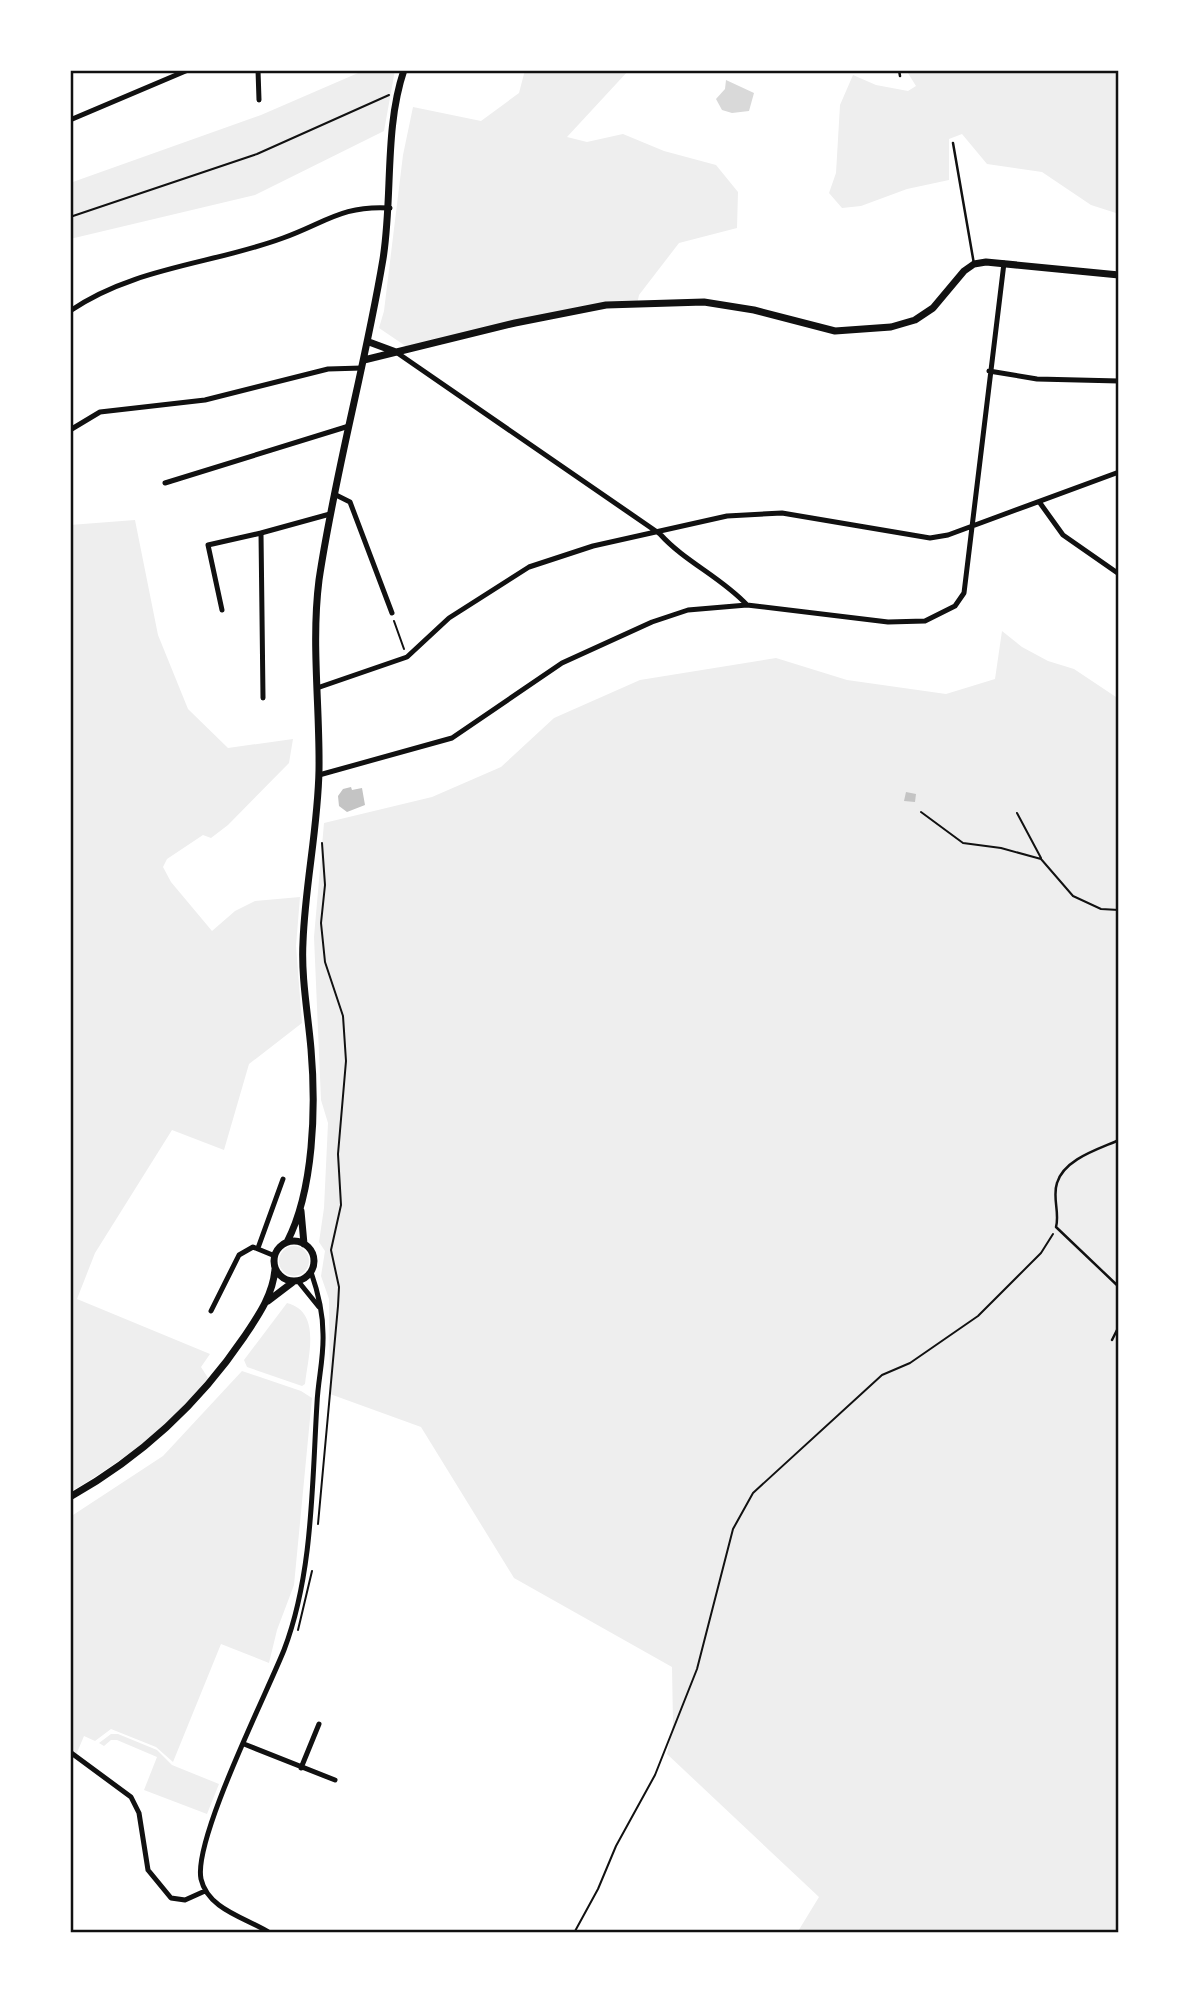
<svg xmlns="http://www.w3.org/2000/svg" width="1189" height="2003" font-family="Arial,sans-serif">
  <style>
    .green { fill: #eee }
    .water { fill: #d9d9d9 }
    .building { fill: #c4c4c4 }
    .lines { fill: none; stroke-linecap: round; stroke-linejoin: round }
    .path { stroke: #111; stroke-width: 2 }
    .service { stroke: #111; stroke-width: 2.5 }
    .minor { stroke: #111; stroke-width: 5 }
    .tertiary { stroke: #111; stroke-width: 7 }
    .neatline { fill: none; stroke: #111; stroke-width: 2.5 }
  </style>
  <rect width="100%" height="100%" fill="#fff"/>
  <path class="green" d="M365 70H395L384 131 255 195 70 239V183L261 115Z
    M525 70H629L567 137 587 142 623 134 664 151 716 165 738 192 737 228 679 243 639 295 637 304 515 323 410 349 379 328 384 311 403 155 413 107 481 121 519 93Z
    M906 70H1119V214L1091 205 1042 172 987 164 962 134 949 139V180L907 189 861 206 842 208 829 193 836 173 840 105 853 75 876 85 908 91 916 86Z
    M135 520 158 635 188 709 228 748 293 739 289 763 228 825 211 838 203 835 167 859 163 867 171 882 212 931 235 911 255 901 300 897 296 946 302 1023 249 1064 224 1150 172 1130 95 1253 77 1299 210 1354 201 1367 208 1378C170 1426 123 1461 70 1492V525Z
    M1002 631 1022 647 1048 661 1074 669 1119 699V1933H797L819 1897 667 1754 673 1724 672 1667 514 1578 421 1427 330 1394 329 1299 321 1276 325 1251 319 1242 324 1208 328 1123 321 1100 314 937 324 823 432 797 501 767 554 718 640 680 776 658 847 680 946 694 995 679Z
    M279 1261a15 15 0 1 1 30 0a15 15 0 1 1-30 0Z
    M287 1303C322 1312 308 1356 305 1384L302 1386 247 1367 244 1360Z
    M242 1371 301 1391 312 1398 294 1585 277 1630 269 1663 221 1644 173 1762 156 1747 111 1729 95 1741 84 1736 76 1755 70 1751V1517L163 1456Z
    M111 1734H118L157 1750 172 1765 219 1784 207 1814 144 1790 157 1757 117 1740H111L104 1746 99 1743Z"/>
  <path class="water" d="M726 80 754 93 749 111 732 113 722 110 716 99 725 89Z"/>
  <path class="building" d="M351 787 352 790 362 788 365 805 347 812 339 806 338 796 343 789Z
    M906 792 916 794 915 802 904 801Z"/>
  <g class="lines">
    <path class="path" d="M70 217 257 154 389 95
      M394 621 404 649
      M921 812 963 843 1001 848 1041 859 1073 896 1101 909 1119 910
      M1017 813 1041 858
      M318 1524 338 1306 339 1287 331 1250 341 1205 338 1154 346 1061 343 1016 325 962 321 923 325 885 322 843
      M298 1630 312 1571
      M574 1933 598 1889 616 1846 655 1775 697 1669 733 1529 753 1493 882 1375 910 1363 978 1316 1041 1253 1053 1234"/>
    <path class="service" d="M899 70 900 76
      M953 143 974 264
      M1119 1140C1099 1149 1064 1159 1057 1183 1052 1197 1060 1213 1056 1227L1119 1287
      M1112 1340 1119 1326"/>
    <path class="minor" d="M258 70 259 100
      M70 120 188 70
      M70 311C134 267 213 264 283 238 325 223 342 205 390 208
      M396 352 660 534C685 562 721 577 747 605
      M989 371 1037 379 1119 381
      M70 430 100 412 205 400 328 369 362 368
      M165 483 349 426
      M334 494 350 502 392 613
      M1040 503 1063 535 1119 574
      M222 610 208 545 261 533
      M317 688 407 657 449 618 529 567 593 546 727 516 782 513 930 538 948 535 1119 472
      M263 698 261 533 330 514
      M319 775 452 738 562 663 652 622 688 610 747 605 888 622 925 621 955 606 964 593 1004 263
      M258 1248 283 1179
      M298 1281 319 1307
      M211 1311 239 1255 253 1247 275 1256
      M244 1744 335 1780
      M70 1752 131 1797 139 1813 148 1870 171 1898 185 1900 205 1891
      M301 1768 319 1724
      M270 1933C247 1918 208 1910 201 1879 193 1840 266 1695 284 1650 313 1574 312 1484 317 1403 318 1380 324 1357 323 1334 323 1313 318 1292 311 1272"/>
    <path class="tertiary" d="M369 342 396 352
      M364 360 515 323 606 305 704 302 754 310 835 331 891 327 915 320 933 308 964 271 974 264 986 262 1119 275
      M301 1211 304 1244
      M274 1261a20 20 0 1 1 40 0a20 20 0 1 1-40 0Z
      M287 1242C314 1190 316 1107 311 1049 308 1014 301 977 303 942 305 885 318 828 319 770 320 707 311 643 319 580 335 472 365 367 383 259 393 197 384 129 404 70
      M268 1301 293 1282
      M70 1497C141 1457 198 1405 244 1337 258 1316 273 1295 275 1269"/>
  </g>
  <rect width="1189" height="2003" fill="none" stroke="#ffffff" stroke-width="144"/>
  <rect x="72" y="72" width="1045" height="1859" class="neatline"/>
</svg>
